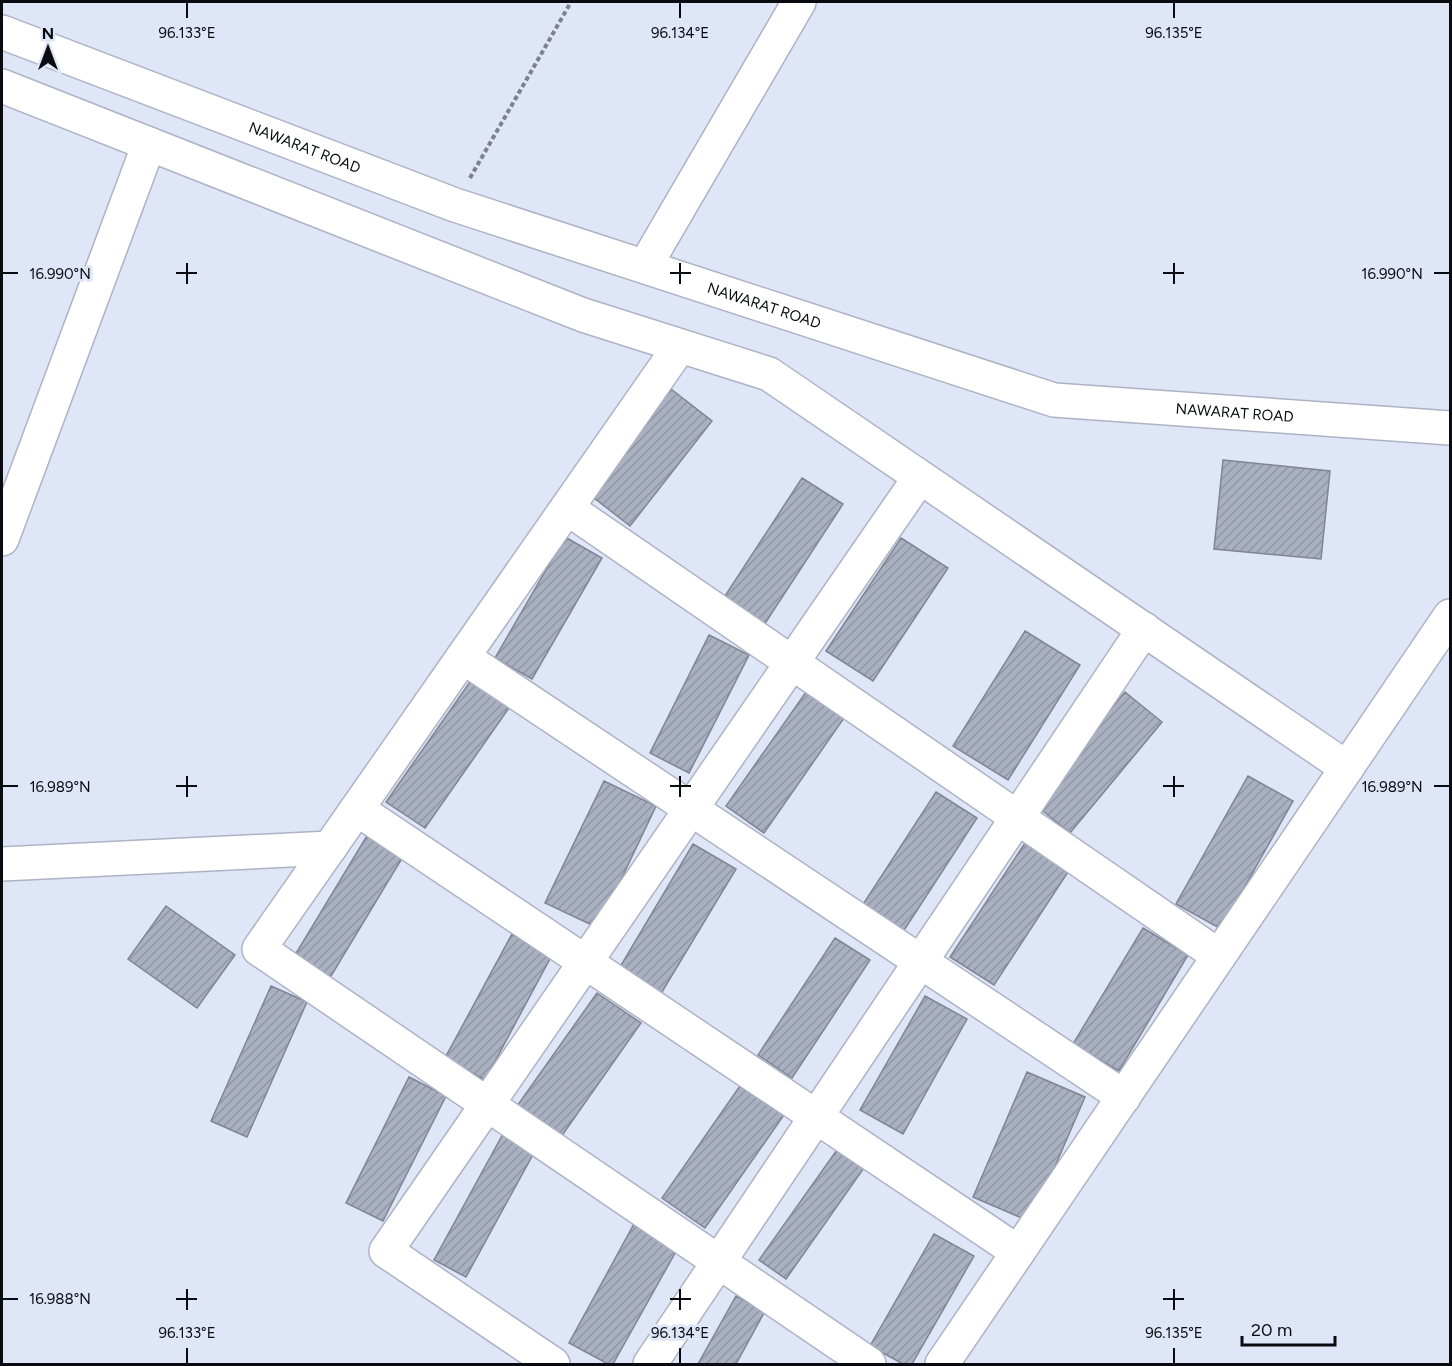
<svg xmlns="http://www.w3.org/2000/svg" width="1452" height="1366" font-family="Figtree,sans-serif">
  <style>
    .building { fill: url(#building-hatch); stroke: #7f8594; stroke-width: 1.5 }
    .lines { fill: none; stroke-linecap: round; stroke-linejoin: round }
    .minor-casing { stroke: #adb3c3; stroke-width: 36 }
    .path { stroke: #7c818d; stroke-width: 4; stroke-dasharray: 4.5 3; stroke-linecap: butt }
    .minor { stroke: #fff; stroke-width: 33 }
    .ticks { fill: none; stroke: #090b11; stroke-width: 2 }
    .labels { text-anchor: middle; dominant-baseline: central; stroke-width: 6; stroke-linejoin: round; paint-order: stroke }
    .street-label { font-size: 15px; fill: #090b11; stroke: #dfe6f7 }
    .ticks-label { font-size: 15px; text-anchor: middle; fill: #090b11; stroke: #dfe6f7; stroke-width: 6; stroke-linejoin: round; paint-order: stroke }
  </style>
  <defs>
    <pattern id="building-hatch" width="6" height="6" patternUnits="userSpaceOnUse" patternTransform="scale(1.5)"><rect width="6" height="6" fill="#a9b0c0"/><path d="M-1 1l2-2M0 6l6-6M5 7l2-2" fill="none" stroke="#9096a4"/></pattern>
  </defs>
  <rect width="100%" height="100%" fill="#dfe6f7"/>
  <path class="building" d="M671 389 712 421 630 526 589 494Z
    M1223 460 1330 471 1321 559 1214 549Z
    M802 478 843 504 764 625 723 599Z
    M565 537 602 558 532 679 495 658Z
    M901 538 948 568 873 681 826 651Z
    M1025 631 1080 665 1008 780 953 746Z
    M709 635 749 655 689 773 650 753Z
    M472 679 511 705 425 828 386 802Z
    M806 692 844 718 764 833 726 806Z
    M1125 692 1162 722 1070 833 1033 803Z
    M1248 776 1293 801 1221 929 1176 904Z
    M604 781 656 806 598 928 545 903Z
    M936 792 977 818 901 935 860 909Z
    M368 834 404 855 328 981 292 960Z
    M1025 843 1068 872 994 985 950 957Z
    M693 844 736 869 659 997 617 972Z
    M166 906 235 955 197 1008 128 959Z
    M1143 928 1188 955 1119 1071 1073 1044Z
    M512 934 552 955 485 1080 445 1058Z
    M835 938 870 960 792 1078 758 1055Z
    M271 986 307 1002 247 1137 211 1121Z
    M597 993 641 1023 561 1137 517 1106Z
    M925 996 967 1019 903 1134 860 1110Z
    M1027 1072 1085 1097 1031 1222 973 1197Z
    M409 1077 446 1096 383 1221 346 1203Z
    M742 1083 786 1112 705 1228 662 1198Z
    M504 1132 536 1149 466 1277 434 1260Z
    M839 1147 866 1165 786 1279 759 1260Z
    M635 1222 679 1246 613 1364H608L569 1343Z
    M934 1234 974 1256 912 1364H903L870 1346Z
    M736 1296 765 1311 736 1364H698Z"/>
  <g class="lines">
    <g class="minor-casing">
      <g id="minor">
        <path id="s1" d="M2 32 455 205 1054 400 1450 428"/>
        <path d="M2 86 583 315 769 374 1347 768"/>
        <path d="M645 266 799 2"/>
        <path d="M680 346 259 949 869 1364"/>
        <path d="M567 508 1219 956"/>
        <path d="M2 539 149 144"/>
        <path d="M463 657 1124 1097"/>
        <path d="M357 809 1018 1252"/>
        <path d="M2 864 330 848"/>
        <path d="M553 1364 386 1251 920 477"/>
        <path d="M650 1364 1144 629"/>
        <path d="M942 1364 1450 616"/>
      </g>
    </g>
    <path class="path" d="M470 178 571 2"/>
    <use href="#minor" class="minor"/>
  </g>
  <path class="ticks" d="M187 3V18M680 3V18M1174 3V18M187 263V284M680 263V284M1174 263V284M3 273H18M176 273H197M670 273H691M1163 273H1184M1434 273H1449M187 776V797M680 776V797M1174 776V797M3 786H18M176 786H197M670 786H691M1163 786H1184M1434 786H1449M187 1289V1310M680 1289V1310M1174 1289V1310M3 1299H18M176 1299H197M670 1299H691M1163 1299H1184M187 1348V1363M680 1348V1363M1174 1348V1363"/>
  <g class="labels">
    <g class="street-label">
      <text stroke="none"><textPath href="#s1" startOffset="324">NAWARAT ROAD</textPath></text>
      <text stroke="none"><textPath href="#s1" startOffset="810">NAWARAT ROAD</textPath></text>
      <text stroke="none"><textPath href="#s1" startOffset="1296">NAWARAT ROAD</textPath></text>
    </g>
  </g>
  <g class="ticks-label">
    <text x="187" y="38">96.133°E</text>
    <text x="680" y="38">96.134°E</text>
    <text x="1174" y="38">96.135°E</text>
    <text x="60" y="279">16.990°N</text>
    <text x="1392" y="279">16.990°N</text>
    <text x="60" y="792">16.989°N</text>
    <text x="1392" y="792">16.989°N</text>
    <text x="60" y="1304">16.988°N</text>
    <text x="187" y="1338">96.133°E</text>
    <text x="680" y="1338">96.134°E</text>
    <text x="1174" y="1338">96.135°E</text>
  </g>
  <rect width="1452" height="1366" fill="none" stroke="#090b11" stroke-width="6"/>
  <g transform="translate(48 48)" stroke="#dfe6f7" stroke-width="4.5" paint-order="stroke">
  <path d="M0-4.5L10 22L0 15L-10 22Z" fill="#090b11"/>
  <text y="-9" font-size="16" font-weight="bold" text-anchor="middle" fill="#090b11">N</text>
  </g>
  <path d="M1242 1336v9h93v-9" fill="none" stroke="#090b11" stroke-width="3"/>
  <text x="1251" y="1336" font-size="18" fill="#090b11" stroke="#dfe6f7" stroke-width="4.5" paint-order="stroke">20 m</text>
</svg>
